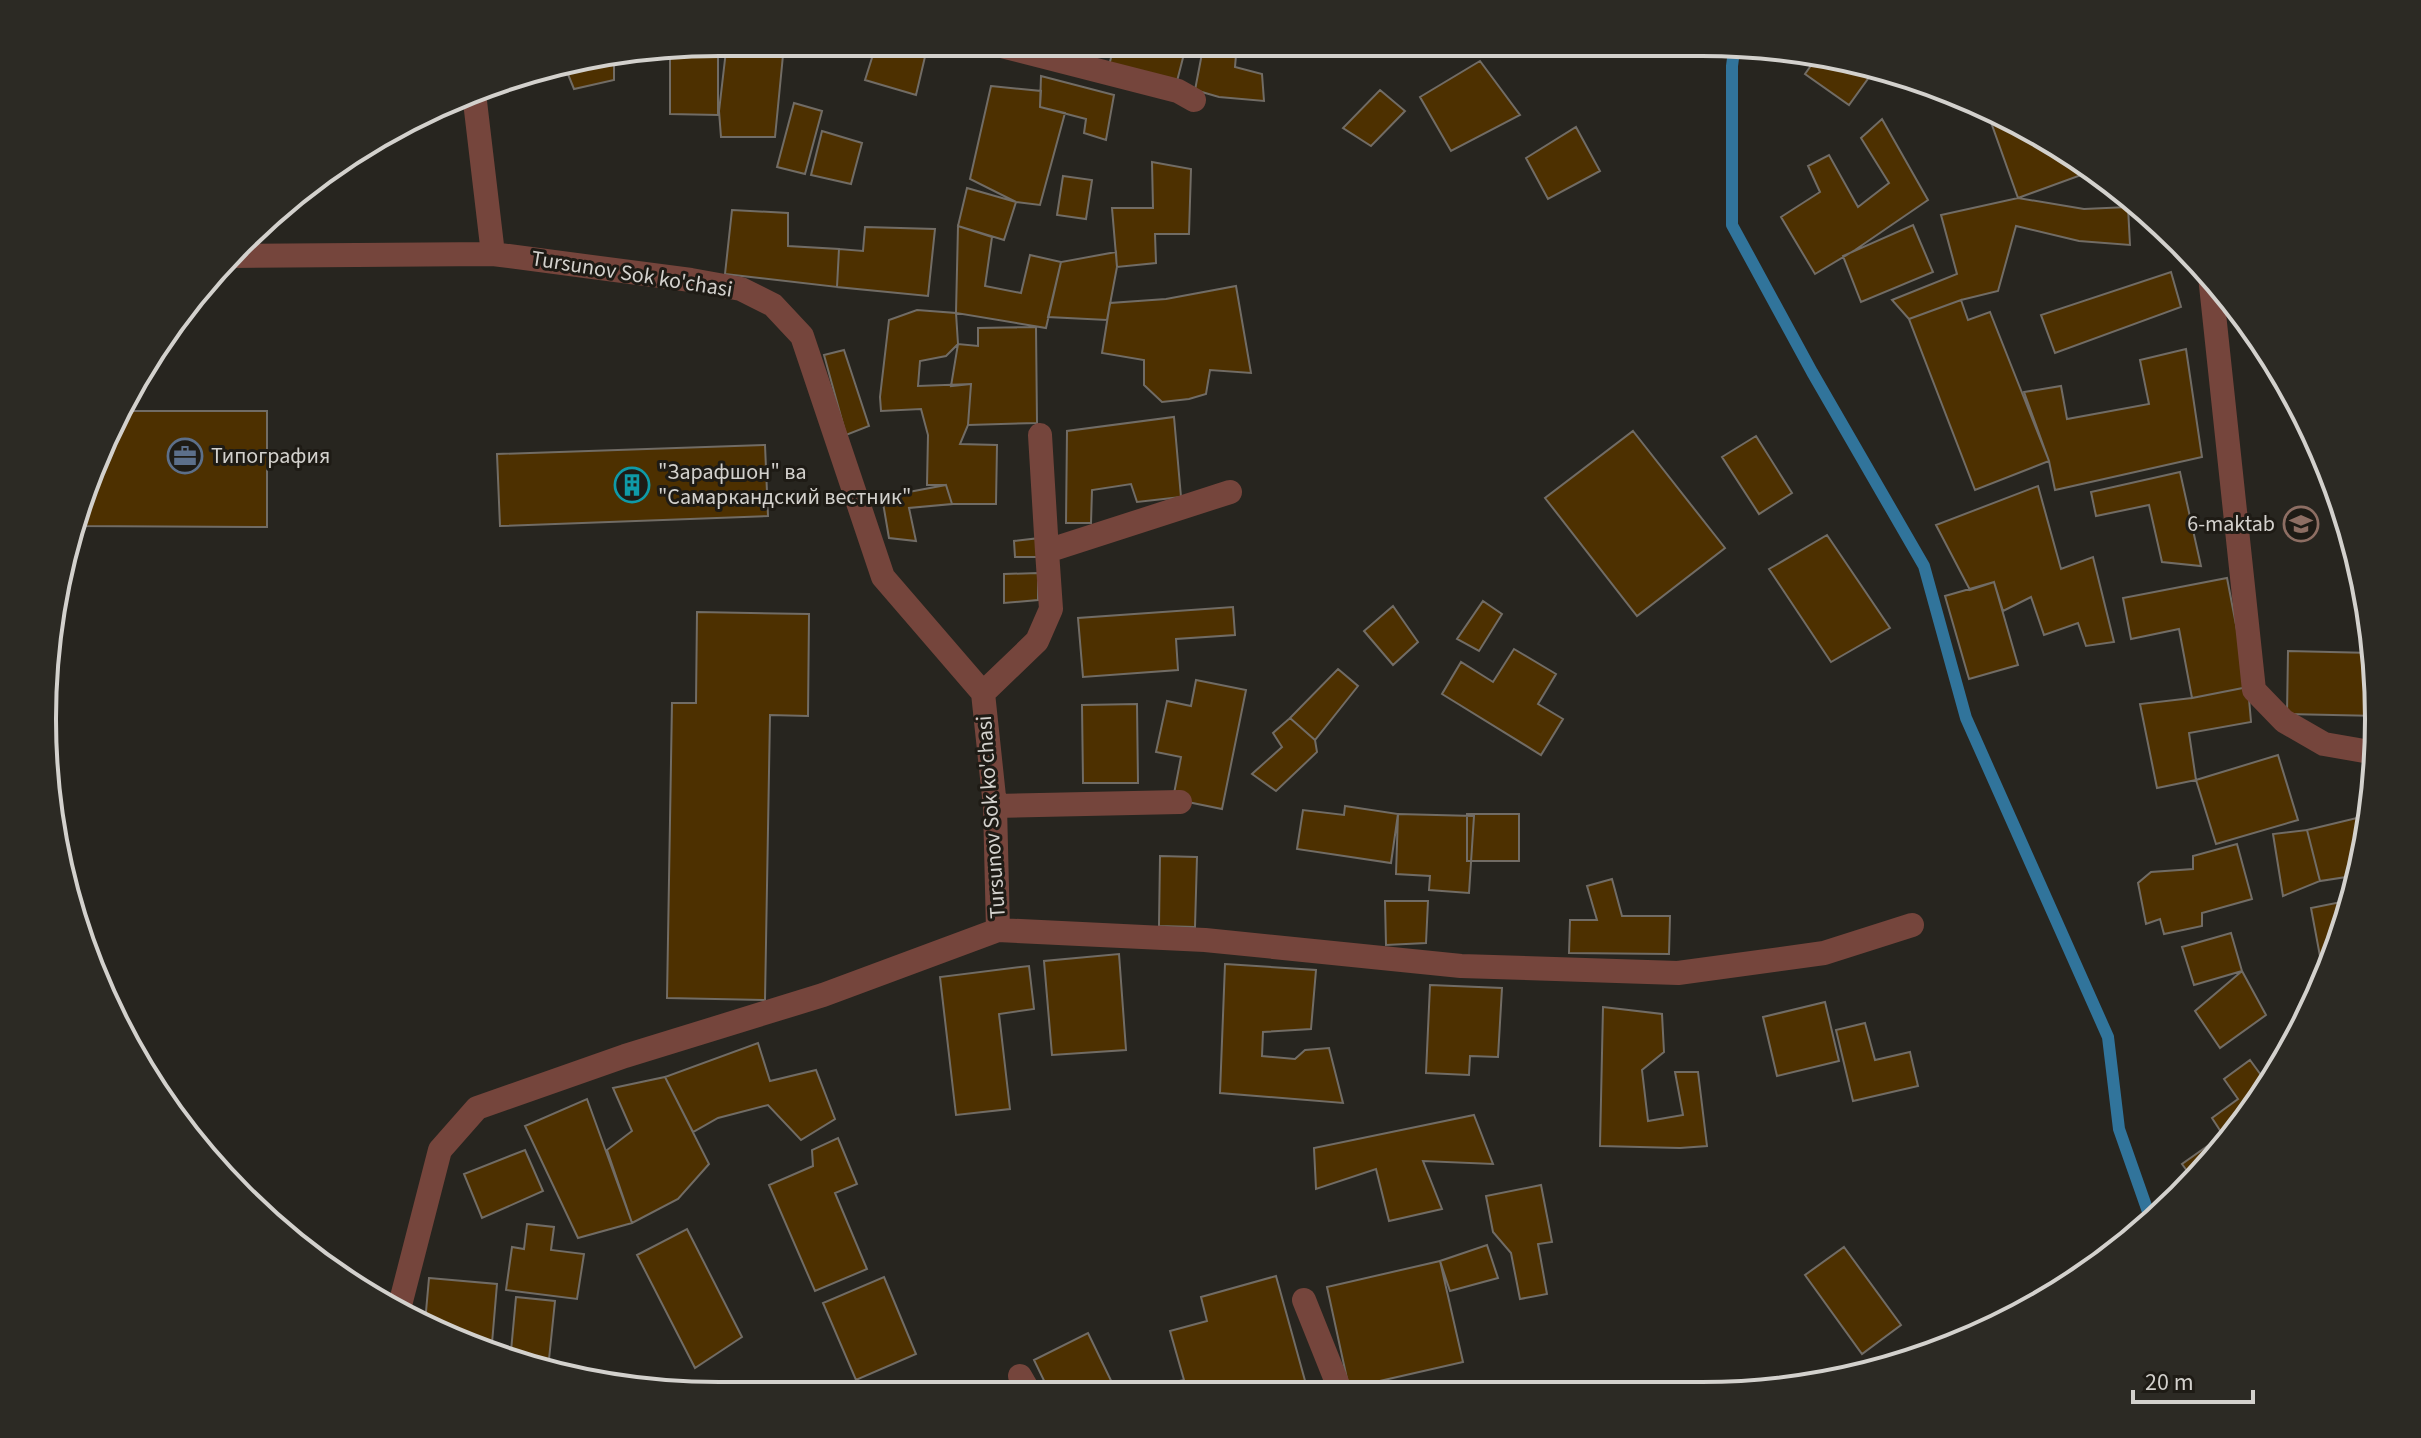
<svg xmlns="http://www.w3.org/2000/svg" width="2421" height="1438" font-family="'Source Sans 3',sans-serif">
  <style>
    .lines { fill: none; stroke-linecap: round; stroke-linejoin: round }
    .stream { stroke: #31749b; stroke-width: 12 }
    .building { fill: #4d3000; stroke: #716c65; stroke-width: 2 }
    .minor { stroke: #75453c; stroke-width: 24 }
    .labels { text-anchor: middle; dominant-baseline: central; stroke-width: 6; stroke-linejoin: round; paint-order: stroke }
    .street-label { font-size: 22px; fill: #d3d1cd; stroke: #1e1b15 }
    .poi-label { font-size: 22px; fill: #d3d1cd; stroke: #1e1b15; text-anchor: start }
    .rim { fill: none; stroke: #d3d1cd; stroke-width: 4 }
  </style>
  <rect width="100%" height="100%" fill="#27251f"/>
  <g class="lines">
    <path class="stream" d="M1735 43 1732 66V225L1812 372 1924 566 1966 718 2108 1037 2119 1129 2152 1223"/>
  </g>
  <path class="building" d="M718 42V115L670 114V50Z
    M727 42 784 45 775 137H721L719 111Z
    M877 42 928 44 916 95 865 80Z
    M1038 42 1085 43 1083 57 1036 54Z
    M1115 43H1158L1185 50 1176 85 1108 69Z
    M1204 43H1237L1235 67 1262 74 1264 101 1219 97 1195 90Z
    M1817 57 1875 69 1849 105 1805 74Z
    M614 59V80L574 89 565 67Z
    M1480 61 1520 115 1451 151 1420 97Z
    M1041 76 1114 95 1106 140 1084 133 1086 119 1040 107Z
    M991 86 1041 91 1040 107 1065 113 1040 205 1016 202 970 179Z
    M1380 90 1405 111 1371 146 1343 128Z
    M794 103 822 111 805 174 777 167Z
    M1987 111 2078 156 2095 170 2018 198Z
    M1882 119 1928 200 1855 250 1815 274 1781 217 1820 192 1808 166 1829 155 1858 207 1889 183 1861 138Z
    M1576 127 1600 171 1548 199 1526 158Z
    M822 131 862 143 851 184 811 175Z
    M1152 162 1191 169 1189 234H1155L1156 263 1117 267 1112 208H1153Z
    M1063 176 1092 180 1086 219 1057 215Z
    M967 188 1016 202 1004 240 958 226Z
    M2018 198 2084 209 2128 207 2130 245 2079 241 2016 226 1998 291 1961 300 1909 319 1892 300 1957 274 1941 215Z
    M732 210 788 213V246L839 249 837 287 725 274Z
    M1913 225 1933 272 1861 302 1843 256Z
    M958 226 992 237 985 286 1021 293 1030 255 1061 262 1046 328 956 313Z
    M865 227 935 229 928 296 837 287 839 249 863 251Z
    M1116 252 1117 267 1107 320 1048 317 1061 262Z
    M2171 272 2181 307 2055 353 2041 315Z
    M1236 286 1251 373 1210 370 1206 394 1189 399 1162 402 1144 385V360L1102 353 1110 303 1166 299Z
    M1961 300 1968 320 1990 312 2049 461 1975 490 1909 319Z
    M917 310 956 313 958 344 946 356 920 361 918 386 971 384 968 425 960 444 997 445 996 504H952L946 485H927L928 435 921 409 881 411 880 397 889 320Z
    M1036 327 1037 423 968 425 971 384 951 386 958 344 978 346V328Z
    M2186 349 2202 457 2055 490 2049 461 2024 392 2061 386 2067 419 2149 404 2140 360Z
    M844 350 869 426 846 435 824 355Z
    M126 411H267V527L74 526 78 502Z
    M1174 417 1181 497 1137 502 1131 484 1092 490 1091 523H1066L1067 431Z
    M1633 431 1725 548 1637 616 1545 498Z
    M1756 436 1792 493 1759 514 1722 457Z
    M765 445 768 516 500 526 497 454Z
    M2180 472 2201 566 2162 562 2149 505 2096 516 2091 492Z
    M946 485 952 504 909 508 916 541 889 538 882 497Z
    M2038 486 2061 569 2093 557 2114 642 2086 646 2078 623 2044 635 2031 597 2003 611 1994 582 1970 590 1936 525Z
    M1827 535 1890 628 1831 662 1769 569Z
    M1040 538 1039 557H1015L1014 541Z
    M1038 573V600L1004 603V574Z
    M2227 578 2248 687 2192 698 2179 629 2131 639 2123 598Z
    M1994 582 2018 665 1969 679 1945 596Z
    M1483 601 1502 614 1479 651 1457 639Z
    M1393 606 1418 642 1393 665 1364 631Z
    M1233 607 1235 635 1176 639 1178 670 1083 677 1078 618Z
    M697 612 809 614 808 716 770 715 765 1000 667 998 672 703H696Z
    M1514 649 1556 674 1538 704 1563 719 1541 755 1442 694 1461 662 1493 682Z
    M2288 651 2373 653 2379 716 2287 714Z
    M1338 669 1358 686 1315 740 1290 718Z
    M1196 680 1246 690 1222 809 1173 799 1181 757 1156 752 1167 701 1191 706Z
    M2248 687 2251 722 2189 733 2196 780 2157 788 2140 704 2192 698Z
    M1137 704 1138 783H1083L1082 705Z
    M1290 718 1315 740 1317 752 1276 791 1252 774 1282 747 1273 733Z
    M2278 755 2298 820 2216 844 2196 780Z
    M1345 806 1398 814 1391 863 1297 849 1303 810 1344 815Z
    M1398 814 1474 816 1469 893 1429 890 1430 876 1396 874Z
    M1467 814H1519V861H1467Z
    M2361 817 2365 853 2359 875 2320 881 2307 830Z
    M2307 830 2320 881 2283 896 2273 834Z
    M2237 844 2252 899 2202 913V926L2164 934 2160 919 2146 924 2138 883 2151 872 2193 869V856Z
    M1160 856 1197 857 1195 927 1159 926Z
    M1612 879 1622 916H1670L1669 954 1569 953 1570 920H1597L1587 886Z
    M2351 900 2327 978 2325 983 2311 908Z
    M1385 901H1428L1426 943 1386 945Z
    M2231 933 2242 971 2194 985 2182 947Z
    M1119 954 1126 1050 1052 1055 1044 961Z
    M1225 964 1316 970 1311 1029 1263 1032 1262 1056 1295 1059 1305 1050 1329 1048 1343 1103 1220 1093Z
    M1029 966 1034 1009 999 1014 1010 1109 956 1115 940 977Z
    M2242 971 2266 1015 2220 1048 2195 1011Z
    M1430 985 1502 988 1498 1057 1470 1056 1469 1075 1426 1073Z
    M1825 1002 1839 1061 1777 1076 1763 1017Z
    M1603 1007 1662 1014 1664 1052 1642 1070 1648 1121 1683 1115 1675 1072H1698L1707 1146 1680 1148 1600 1146Z
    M1865 1023 1875 1060 1910 1052 1918 1086 1853 1101 1836 1030Z
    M758 1043 770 1081 816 1070 835 1119 801 1140 768 1105 718 1118 693 1132 665 1077Z
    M2250 1060 2269 1086 2265 1095 2202 1167 2190 1175 2182 1164 2223 1135 2212 1118 2238 1099 2224 1079Z
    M665 1077 709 1164 678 1199 632 1223 607 1150 632 1131 613 1088Z
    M587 1099 632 1223 578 1238 525 1126Z
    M1474 1115 1493 1164 1423 1161 1442 1209 1389 1221 1376 1169 1316 1189 1314 1148Z
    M838 1138 857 1184 835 1193 867 1269 815 1291 769 1185 813 1166 812 1150Z
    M525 1150 543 1191 482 1218 464 1174Z
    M1541 1185 1552 1242 1538 1244 1547 1294 1520 1299 1511 1253 1493 1232 1486 1196Z
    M527 1224 554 1227 551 1250 584 1254 577 1299 506 1290 512 1247 524 1249Z
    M687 1229 742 1337 695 1368 637 1255Z
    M1487 1245 1498 1278 1450 1291 1440 1261Z
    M1844 1247 1901 1325 1862 1354 1805 1275Z
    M1440 1261 1463 1362 1349 1388 1327 1287Z
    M1276 1276 1309 1395H1169L1166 1384 1184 1380 1170 1331 1207 1321 1201 1297Z
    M884 1277 916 1354 856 1380 823 1303Z
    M429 1278 497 1284 491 1355 425 1323Z
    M516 1297 555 1301 548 1369 510 1362Z
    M1088 1333 1118 1395H1051L1034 1360Z"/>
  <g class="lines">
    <path class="minor" d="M986 42 1178 91 1194 100
      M474 93 493 254
      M233 256 493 254 691 280 741 289 773 305 802 336 883 577 983 693 995 806 998 930
      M2210 276 2254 690 2284 721 2324 744 2376 753
      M1040 435 1047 551
      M983 693 1037 641 1051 609 1047 551 1230 492
      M995 806 1180 802
      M1304 1300 1342 1395
      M399 1309 440 1150 477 1108 625 1056 823 995 998 930 1205 940 1461 966 1678 973 1824 953 1912 925
      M1020 1376 1031 1395"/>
  </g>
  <defs>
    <g id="office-ring" transform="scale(1.8)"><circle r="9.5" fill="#1e1b15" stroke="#5c6f8a" stroke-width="1.5"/><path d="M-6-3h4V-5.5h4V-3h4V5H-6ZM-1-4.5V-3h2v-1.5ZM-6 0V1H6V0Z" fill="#5c6f8a"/></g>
    <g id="building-ring" transform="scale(1.8)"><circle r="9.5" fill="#1e1b15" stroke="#0f9aa8" stroke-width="1.5"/><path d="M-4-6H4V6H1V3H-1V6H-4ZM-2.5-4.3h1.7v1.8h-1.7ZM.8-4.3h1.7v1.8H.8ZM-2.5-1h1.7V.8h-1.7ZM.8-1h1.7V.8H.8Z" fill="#0f9aa8"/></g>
    <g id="school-ring" transform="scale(1.8)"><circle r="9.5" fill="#1e1b15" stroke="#8d6e63" stroke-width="1.5"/><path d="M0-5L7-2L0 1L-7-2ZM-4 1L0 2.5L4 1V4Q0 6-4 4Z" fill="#8d6e63"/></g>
  </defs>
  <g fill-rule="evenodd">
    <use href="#office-ring" x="185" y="456"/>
    <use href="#building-ring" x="632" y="485"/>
    <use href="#school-ring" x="2301" y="524"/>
  </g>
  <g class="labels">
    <g class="street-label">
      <text transform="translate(632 274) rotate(9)">Tursunov Sok ko'chasi</text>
      <text transform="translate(991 817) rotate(-94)">Tursunov Sok ko'chasi</text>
    </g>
    <g class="poi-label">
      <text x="211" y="456">Типография</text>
      <text x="658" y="472">"Зарафшон" ва<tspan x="658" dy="25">"Самаркандский вестник"</tspan></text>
      <text x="2275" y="524" text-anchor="end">6-maktab</text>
    </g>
  </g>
  <path d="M0 0H2421V1438H0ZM719 56H1702A663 663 0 0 1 2365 719V719A663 663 0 0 1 1702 1382H719A663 663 0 0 1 56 719V719A663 663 0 0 1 719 56Z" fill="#2c2a24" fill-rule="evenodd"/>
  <path class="rim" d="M719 56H1702A663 663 0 0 1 2365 719V719A663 663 0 0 1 1702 1382H719A663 663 0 0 1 56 719V719A663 663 0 0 1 719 56Z"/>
  <path d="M2133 1390v12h120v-12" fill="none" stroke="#d3d1cd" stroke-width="4"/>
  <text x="2145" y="1390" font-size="24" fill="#d3d1cd" stroke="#1e1b15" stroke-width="6" paint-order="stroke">20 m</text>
</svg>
